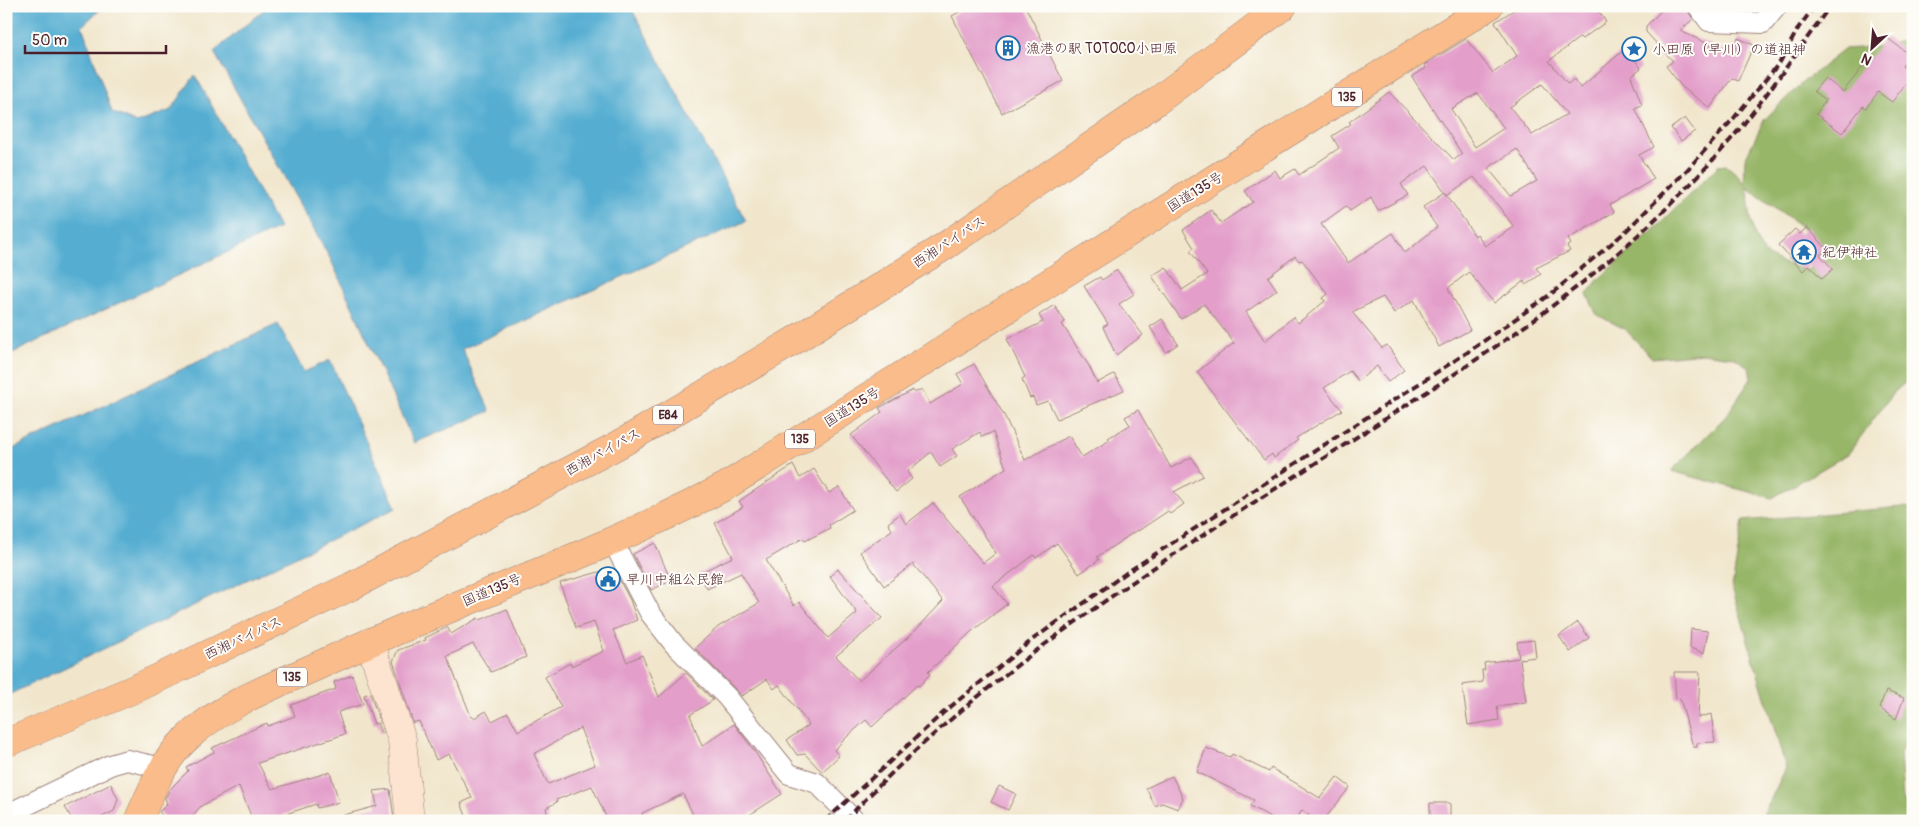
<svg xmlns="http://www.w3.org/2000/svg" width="1919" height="827" font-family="Pangolin,'Klee One',sans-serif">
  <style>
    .forest { fill: #97b668; stroke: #706a4a; fill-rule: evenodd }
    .water { fill: #54add1; stroke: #4f667e }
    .building { fill: #e39fca; fill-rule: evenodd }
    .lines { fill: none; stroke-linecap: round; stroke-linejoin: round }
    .street-casing { stroke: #9e827c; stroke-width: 22 }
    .secondary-casing { stroke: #9e827c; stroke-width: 29 }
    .highway-casing { stroke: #9e827c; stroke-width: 29 }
    .street { stroke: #fff; stroke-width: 20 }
    .secondary { stroke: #fde4d0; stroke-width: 28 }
    .highway { stroke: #f9bc8a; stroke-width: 28 }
    .rail { stroke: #4a1f2b; stroke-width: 4; stroke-dasharray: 8 4; stroke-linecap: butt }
    .labels { text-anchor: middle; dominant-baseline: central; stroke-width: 4; stroke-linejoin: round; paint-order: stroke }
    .shield { fill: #fdfcf7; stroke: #806168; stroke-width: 1 }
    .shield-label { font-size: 12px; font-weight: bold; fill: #4a1f2b }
    .poi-label { font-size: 14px; fill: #4a1f2b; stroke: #fdfcf7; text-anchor: start }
    .street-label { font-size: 14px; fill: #4a1f2b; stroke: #fdfcf7 }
  </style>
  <rect width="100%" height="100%" fill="#fdfcf7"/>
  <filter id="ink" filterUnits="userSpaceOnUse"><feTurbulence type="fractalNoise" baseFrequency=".02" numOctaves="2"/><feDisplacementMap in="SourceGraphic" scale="10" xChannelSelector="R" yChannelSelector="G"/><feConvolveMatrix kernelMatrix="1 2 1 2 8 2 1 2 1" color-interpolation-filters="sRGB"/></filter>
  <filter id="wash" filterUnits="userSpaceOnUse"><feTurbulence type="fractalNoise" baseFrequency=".0096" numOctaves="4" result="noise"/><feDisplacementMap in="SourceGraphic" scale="20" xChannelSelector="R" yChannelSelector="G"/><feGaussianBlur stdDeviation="1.12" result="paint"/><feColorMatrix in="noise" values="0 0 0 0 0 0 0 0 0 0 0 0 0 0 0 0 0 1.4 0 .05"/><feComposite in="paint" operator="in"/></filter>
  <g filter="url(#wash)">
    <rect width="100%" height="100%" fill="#f1e6cc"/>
    <path class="forest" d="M1913 38V376L1893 393 1848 454 1772 498 1671 471 1726 416 1751 379 1749 367 1733 357 1703 353 1652 358 1625 329 1597 315 1587 294 1598 280 1660 224 1718 166 1726 165 1739 176 1744 185 1745 159 1764 120 1803 82 1845 49 1883 46ZM1746 187 1798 224 1813 240 1817 256 1809 270C1761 260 1755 251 1749 205 1748 197 1750 194 1746 187Z
      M1902 507 1913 508V726L1900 753 1903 799 1913 821H1760L1786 768 1732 587 1743 521Z"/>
    <path class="water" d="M6 6H104L82 26 112 112 137 123 171 110 195 75 279 228 6 356Z
      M268 6H630L746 221 462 349 490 411 414 443 331 260 214 52Z
      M278 324 304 372 330 360 396 508 6 696V452Z"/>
    <g id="blocks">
      <path class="building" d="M970 6H1025L1063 81 1002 113 952 16Z
        M1520 6H1595L1606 22 1582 39 1580 37 1549 61 1568 84 1574 79 1580 88 1626 48 1641 68 1631 76 1642 105 1635 108 1654 147 1639 155 1654 179 1610 205 1614 212 1568 239 1571 244 1567 246 1570 251 1536 268 1541 274 1526 285 1524 281 1494 303 1469 272 1448 288 1470 330 1439 347 1414 300 1394 313 1383 297 1352 312 1382 348 1387 345 1404 370 1388 382 1377 366 1358 381 1350 371 1324 388 1342 410 1296 438 1298 440 1274 458 1272 454 1264 460 1197 372 1234 343 1204 304 1181 319 1152 276 1166 267 1182 290 1207 274 1190 251 1194 248 1183 230 1211 210 1221 223 1253 202 1245 191 1275 170 1280 178 1295 169 1299 175 1339 148 1332 136 1351 124 1349 122 1389 92 1454 160 1462 154 1412 77 1426 68 1424 65 1466 39 1493 73 1517 56 1495 22ZM1542 84 1567 114 1532 135 1510 107ZM1478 93 1504 128 1475 147 1451 109ZM1517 149 1537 181 1511 196 1488 168ZM1427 166 1447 195 1474 177 1500 208 1514 227 1485 246 1477 234 1475 236 1445 192 1423 207 1437 227 1405 253 1393 233 1348 263 1321 224 1346 206 1350 211 1371 197 1378 211 1408 195 1401 184ZM1295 256 1299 261 1302 260 1328 294 1323 298 1325 301 1298 323 1293 317 1265 341 1246 312 1277 290 1268 277Z
        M1666 6H1685L1693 19 1680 31 1733 55 1738 38 1754 45 1738 81 1732 78 1710 108 1682 87 1666 66 1673 61 1646 32V26Z
        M1886 37 1910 55 1902 66 1913 74 1892 102 1878 92 1866 108 1863 106 1842 133 1816 114 1826 100 1814 91 1825 78 1843 92Z
        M1685 118 1695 131 1681 141 1671 128Z
        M1807 227 1827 249 1820 255 1833 269 1822 279 1809 265 1803 271 1778 245 1795 229 1800 234Z
        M1117 270 1134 294 1119 304 1143 335 1116 355 1103 327 1108 324 1084 286 1100 277 1102 280Z
        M1054 305 1065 322 1062 324 1089 366 1097 383 1114 374 1124 390 1057 419 1048 401 1036 405 1033 397 1030 398 1022 379 1025 377 1007 339 1043 322 1039 315Z
        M1162 319 1178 344 1166 352 1150 327Z
        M974 364 1005 417 1025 460 1069 436 1082 457 1110 440 1108 438 1130 425 1125 417 1138 410 1171 468 1192 457 1203 476 1174 492 1184 504 1170 514 1168 511 1138 531 1137 530 1097 557 1099 560 1079 574 1057 543 1036 558 1034 555 993 586 1007 604 971 632 928 672 930 674 919 686 917 685 872 727 866 720 848 736 834 750 839 756 822 772 805 754 797 755 787 740 809 725 779 685 774 689 767 679 742 696 695 648 718 627 759 603 741 573 707 589 699 573 733 557 715 523 743 507 739 501 793 465 800 478 814 469 829 493 839 487 853 510 829 525 830 528 805 541 803 538 766 560 794 606 799 602 828 638 857 613 830 576 838 569 882 618 836 656 859 681 915 631 943 601 913 564 884 586 860 552 892 530 888 523 900 514 906 524 933 503 983 563 996 553 960 497 1006 468 993 432 982 437 980 432 952 449 957 456 940 467 931 452 907 472 912 479 896 492 851 435 882 412 879 408 913 390 914 393 922 389 930 404 963 384 957 374Z
        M655 543 671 581 651 590 633 554Z
        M613 568 630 600 637 620 613 630 627 662 642 655 659 697 686 673 713 700 690 715 702 746 734 724 753 749 782 794 740 821H696L683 794 642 813 645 821H608L592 786 556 800 557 802 546 808 549 821H468L461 803 472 798 449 754 436 760 419 721 413 723 393 661 398 650 426 640 425 638 447 627 451 634 478 618 480 620 507 609 526 657 491 672 473 644 447 656 471 716 474 718 486 711 492 721 508 713 518 731 561 707 545 677 570 663 571 666 604 651 594 622 576 628 560 583ZM580 728 595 765 548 784 534 754Z
        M1578 622 1589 638 1570 652 1559 636Z
        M1691 629 1708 631 1704 653 1690 648Z
        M1534 640 1536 657 1520 659 1526 702 1497 706 1499 720 1468 725 1462 685 1483 682 1482 670H1485L1484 663 1519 658 1517 642Z
        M1674 672H1700L1698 718 1711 714 1715 742 1697 743V747H1693L1680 698 1676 699Z
        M352 675 363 704 338 712 345 734 258 763 272 789 330 772 339 802 317 808 316 804 283 815 285 821H253L239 786 201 806 188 821H168L159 812 167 804 165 798 170 789 188 771 186 767 214 752 212 748 267 723 268 726 295 716 291 705 336 689 334 682Z
        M1886 691 1904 698 1896 719 1879 708Z
        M370 693 383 732 381 733 377 723 374 724 364 695Z
        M1206 748 1230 757 1232 754 1269 772 1271 768 1320 798 1337 777 1350 787 1323 821H1316L1302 810 1296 821H1278L1250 806 1254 800 1197 772Z
        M1172 776 1183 798 1178 809 1162 803 1155 806 1146 788Z
        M111 784 118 799 114 811 94 821H73L65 807Z
        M999 786 1016 794 1008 810 991 802Z
        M390 789 394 819 341 821 340 816 377 806 374 791Z
        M1430 803H1450V820H1430Z"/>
    </g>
  </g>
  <g filter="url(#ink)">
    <use href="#blocks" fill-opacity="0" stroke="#9e827c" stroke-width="1"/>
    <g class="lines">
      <g class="street-casing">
        <path id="street" d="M1698 6 1709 21 1763 23 1777 6
          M612 540 650 613 674 644 727 697 789 774 817 783 855 821
          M6 815 110 765 127 760 162 768"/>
      </g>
      <g class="secondary-casing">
        <path id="secondary" d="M370 642 402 740 410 821"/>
      </g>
      <g class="highway-casing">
        <path id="highway" d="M6 743 139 687 350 587 620 444 792 342 945 246 1157 101 1283 6
          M138 821C151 792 162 762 185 740 223 703 279 684 326 662 458 601 598 554 726 486L1489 6"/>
      </g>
      <use href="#street" class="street"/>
      <use href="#secondary" class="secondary"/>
      <use href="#highway" class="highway"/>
      <path class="rail" d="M825 821 943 713 1032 640 1129 571 1468 352 1551 294 1624 233 1687 170 1734 118 1780 62 1799 27 1815 6
        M845 821C1000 653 1204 536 1394 413 1450 377 1507 341 1560 300 1627 249 1693 187 1746 121 1775 84 1802 45 1830 6"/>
    </g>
  </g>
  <defs>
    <g id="building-ring" transform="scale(1.25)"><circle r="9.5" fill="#fdfcf7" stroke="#1f6fb2" stroke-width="1.5"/><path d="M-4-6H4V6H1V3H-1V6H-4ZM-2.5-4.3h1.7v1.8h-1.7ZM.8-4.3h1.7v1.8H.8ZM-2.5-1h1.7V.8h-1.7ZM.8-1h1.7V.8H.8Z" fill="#1f6fb2"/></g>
    <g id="sight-ring" transform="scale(1.25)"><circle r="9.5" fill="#fdfcf7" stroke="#1f6fb2" stroke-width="1.5"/><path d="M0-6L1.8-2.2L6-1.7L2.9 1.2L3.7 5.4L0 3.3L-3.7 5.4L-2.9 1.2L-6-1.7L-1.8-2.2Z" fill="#1f6fb2"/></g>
    <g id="temple-ring" transform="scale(1.25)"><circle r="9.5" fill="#fdfcf7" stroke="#1f6fb2" stroke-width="1.5"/><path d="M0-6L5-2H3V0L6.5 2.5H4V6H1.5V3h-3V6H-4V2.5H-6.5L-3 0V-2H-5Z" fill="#1f6fb2"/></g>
    <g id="civic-ring" transform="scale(1.25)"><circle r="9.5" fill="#fdfcf7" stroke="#1f6fb2" stroke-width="1.5"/><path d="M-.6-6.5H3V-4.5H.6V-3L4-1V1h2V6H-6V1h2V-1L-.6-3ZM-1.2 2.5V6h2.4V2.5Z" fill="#1f6fb2"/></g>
  </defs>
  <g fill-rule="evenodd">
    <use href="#building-ring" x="1008" y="48"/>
    <use href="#sight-ring" x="1634" y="49"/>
    <use href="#temple-ring" x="1804" y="252"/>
    <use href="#civic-ring" x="608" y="579"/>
  </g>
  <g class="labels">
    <g class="shield">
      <rect x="1332" y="87.5" width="30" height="19" rx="4"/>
      <rect x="653" y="405.5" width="30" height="19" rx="4"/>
      <rect x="785" y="429.5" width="30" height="19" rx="4"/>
      <rect x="277" y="667.5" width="30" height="19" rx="4"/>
    </g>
    <g class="shield-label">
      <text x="1347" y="97">135</text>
      <text x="668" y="415">E84</text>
      <text x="800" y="439">135</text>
      <text x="292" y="677">135</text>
    </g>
    <g class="poi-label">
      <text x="1026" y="48">漁港の駅 TOTOCO小田原</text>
      <text x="1652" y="49">小田原（早川）の道祖神</text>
      <text x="1822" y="252">紀伊神社</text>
      <text x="626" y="579">早川中組公民館</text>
    </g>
    <g class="street-label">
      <text transform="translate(1195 192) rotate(-32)">国道135号</text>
      <text transform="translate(949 242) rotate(-33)">西湘バイパス</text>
      <text transform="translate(852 407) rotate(-32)">国道135号</text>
      <text transform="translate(603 452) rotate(-29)">西湘バイパス</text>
      <text transform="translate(492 590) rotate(-23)">国道135号</text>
      <text transform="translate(243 638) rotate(-25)">西湘バイパス</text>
    </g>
  </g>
  <rect width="1919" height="827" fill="none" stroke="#fdfcf7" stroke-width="25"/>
  <g transform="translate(1872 48) rotate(206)" stroke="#fdfcf7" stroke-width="4" paint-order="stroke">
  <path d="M0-4L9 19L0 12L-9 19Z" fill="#4a1f2b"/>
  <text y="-8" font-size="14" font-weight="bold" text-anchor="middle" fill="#4a1f2b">N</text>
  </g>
  <path d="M25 45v8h141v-8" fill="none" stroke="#4a1f2b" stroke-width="2.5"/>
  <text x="32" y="45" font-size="15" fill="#4a1f2b" stroke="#fdfcf7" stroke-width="4" paint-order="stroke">50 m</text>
</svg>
